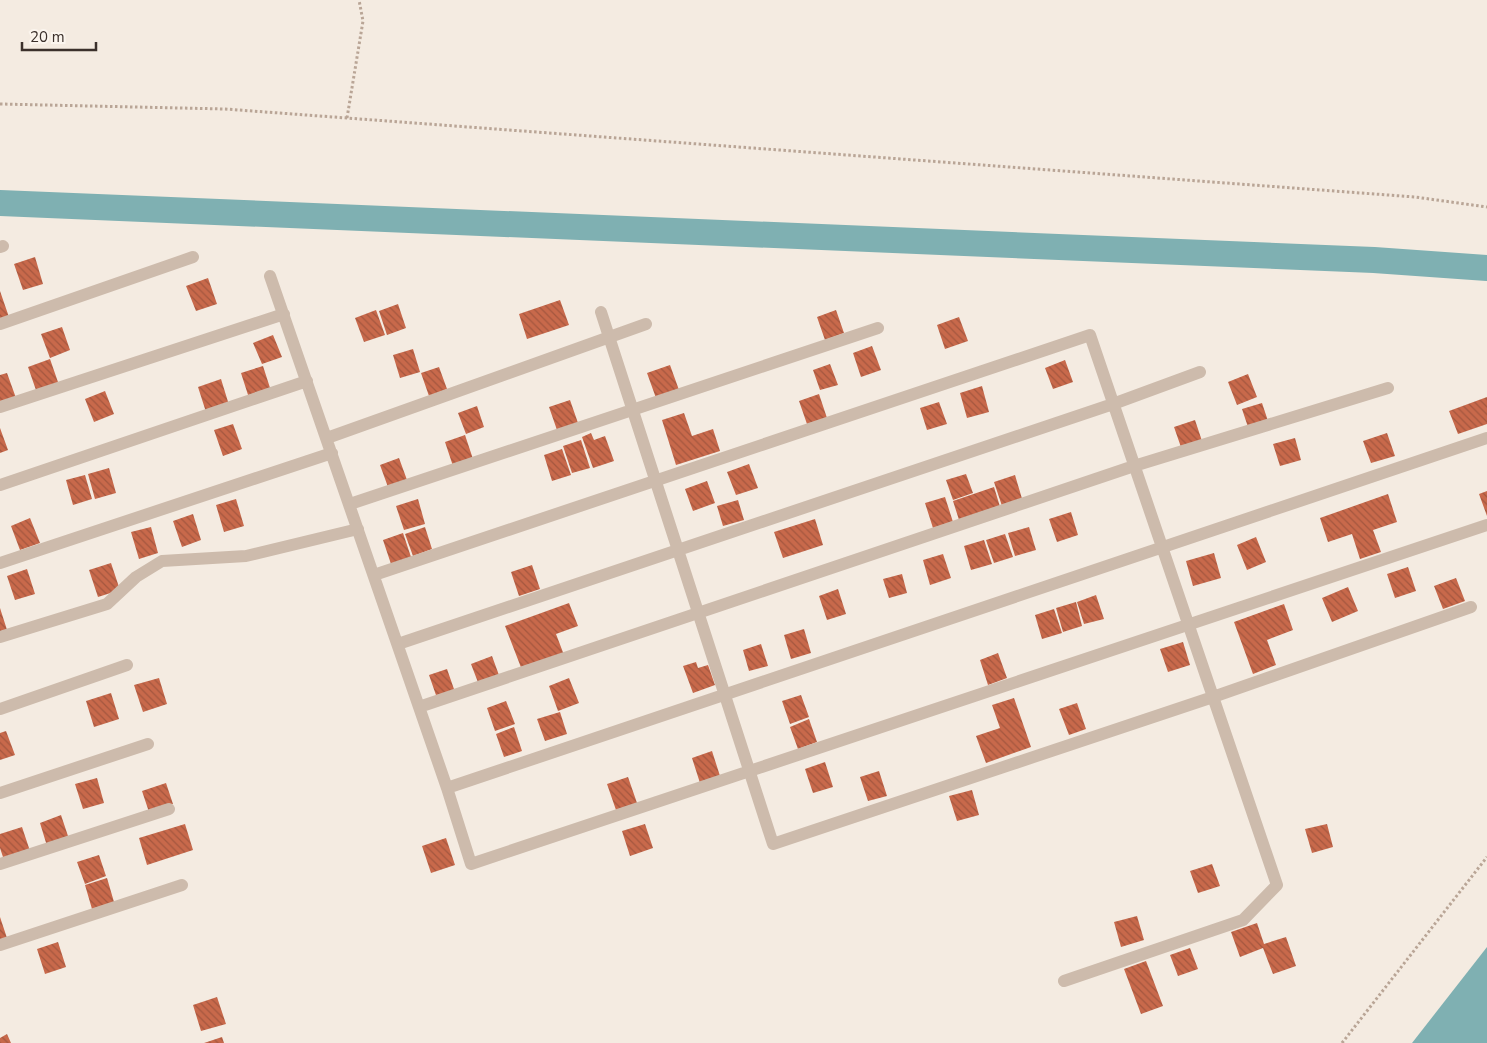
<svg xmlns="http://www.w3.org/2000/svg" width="1487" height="1043" font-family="'Nunito Sans',sans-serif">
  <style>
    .water { fill: #7fb0b2 }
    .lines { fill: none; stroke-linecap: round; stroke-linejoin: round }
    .canal { stroke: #7fb0b2; stroke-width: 26 }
    .building { fill: url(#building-back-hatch) }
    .path { stroke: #b9a596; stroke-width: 3; stroke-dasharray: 2.5 2.5; stroke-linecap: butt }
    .street { stroke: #cdbbac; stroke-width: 12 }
  </style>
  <defs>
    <pattern id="building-back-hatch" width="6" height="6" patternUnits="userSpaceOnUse" patternTransform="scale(1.25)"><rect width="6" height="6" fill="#c8694b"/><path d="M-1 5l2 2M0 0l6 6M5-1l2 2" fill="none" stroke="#a4573f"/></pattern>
  </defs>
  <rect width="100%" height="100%" fill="#f4ebe1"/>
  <path class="water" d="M1487 947V1043H1412Z"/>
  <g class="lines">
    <path class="canal" d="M0 203 1374 260 1487 268"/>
  </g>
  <path class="building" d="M35 257 43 284 23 290 14 264Z
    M208 278 217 304 196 311 186 286Z
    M0 291 10 320 0 323Z
    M560 300 569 325 527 339 519 314Z
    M398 304 406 328 387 335 379 311Z
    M376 310 385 335 364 342 355 318Z
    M836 310 844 333 825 340 817 317Z
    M959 317 968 341 945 349 937 325Z
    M62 327 70 350 50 358 41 334Z
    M273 335 282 357 262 364 253 343Z
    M872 346 881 370 861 377 853 353Z
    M413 349 420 372 400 378 393 355Z
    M50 359 59 385 37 393 28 367Z
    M1065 360 1073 382 1053 389 1045 368Z
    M830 364 838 385 820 390 813 370Z
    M670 365 679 390 656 398 647 373Z
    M263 366 271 391 249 398 241 373Z
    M439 367 447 389 429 396 421 373Z
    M7 373 16 398 0 403V375Z
    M1248 374 1257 397 1237 405 1228 382Z
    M221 379 229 405 206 412 198 387Z
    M982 386 989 412 967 418 960 393Z
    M105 391 114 414 94 422 85 399Z
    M819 394 827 418 807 424 799 401Z
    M1487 397V424L1458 434 1449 411Z
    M570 400 578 423 557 430 549 407Z
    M939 402 947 424 927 430 920 408Z
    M1262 403 1268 421 1248 427 1242 409Z
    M477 406 484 427 466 434 458 413Z
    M684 413 692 436 713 429 720 451 676 465 662 420Z
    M1195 420 1203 444 1182 450 1174 427Z
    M233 424 242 449 223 456 214 430Z
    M0 428 8 450 0 453Z
    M591 433 594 440 605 436 614 461 593 468 582 437Z
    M1387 433 1395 456 1371 463 1363 441Z
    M465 435 473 459 453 466 445 442Z
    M1295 438 1301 460 1280 466 1273 444Z
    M581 440 590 468 572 473 563 446Z
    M562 449 571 475 552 481 544 455Z
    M399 458 407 480 388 487 380 465Z
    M749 464 758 488 736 495 727 472Z
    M109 468 116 493 95 499 88 474Z
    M966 474 973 493 953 500 946 480Z
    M85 475 92 499 73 505 66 480Z
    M1015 475 1023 502 1003 509 994 482Z
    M707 481 715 503 693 511 685 489Z
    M994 487 1001 510 960 523 953 501Z
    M1487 491V516L1479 494Z
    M1388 494 1397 522 1373 530 1381 552 1360 559 1352 534 1328 542 1320 518Z
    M945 497 953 522 933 528 925 503Z
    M236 499 244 526 224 532 216 505Z
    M418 499 425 524 404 530 396 506Z
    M738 500 744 520 723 526 717 506Z
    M1071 512 1078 535 1057 542 1049 519Z
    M193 514 201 540 182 547 173 521Z
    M30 518 40 543 20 550 11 526Z
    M815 519 823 545 783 558 774 532Z
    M151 527 158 553 139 559 131 532Z
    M425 527 432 549 413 556 405 534Z
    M1029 527 1036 550 1015 556 1008 533Z
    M403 533 411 557 391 564 383 540Z
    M1005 534 1013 557 994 563 986 540Z
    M1256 537 1266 562 1247 570 1237 545Z
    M984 540 992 564 971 570 964 546Z
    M1214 553 1221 578 1193 586 1186 561Z
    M943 554 951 578 930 585 923 560Z
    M111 563 120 590 98 597 89 570Z
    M532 565 540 589 519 596 511 572Z
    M1408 567 1416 591 1395 598 1387 574Z
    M27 569 35 594 15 600 7 576Z
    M902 574 907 593 889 598 883 579Z
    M1456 578 1465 601 1443 609 1434 586Z
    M1348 587 1358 611 1332 622 1322 598Z
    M838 589 846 614 827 620 819 596Z
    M1096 595 1104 619 1084 624 1077 602Z
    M1076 602 1082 626 1063 632 1056 608Z
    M569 603 578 626 556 634 564 655 522 670 505 626Z
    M1284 604 1293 630 1267 640 1276 665 1253 674 1234 622Z
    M0 608 8 633 0 635Z
    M1054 609 1062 633 1042 639 1035 615Z
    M804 629 811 653 791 659 784 635Z
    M1183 642 1190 665 1168 672 1160 649Z
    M761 644 768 666 749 671 743 650Z
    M998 653 1007 678 988 685 980 660Z
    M492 656 500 678 479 685 471 664Z
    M696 662 698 668 708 665 715 685 693 693 683 666Z
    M447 669 455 692 437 698 429 675Z
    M159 678 167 704 143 712 134 685Z
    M569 678 579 703 558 711 549 686Z
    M111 693 119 719 94 727 86 701Z
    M801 695 809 717 790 724 782 701Z
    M1014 698 1031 747 986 763 976 736 1000 728 992 705Z
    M506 701 515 724 495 731 487 708Z
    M1077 703 1086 729 1069 735 1059 709Z
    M560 712 567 734 545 741 537 719Z
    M809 719 817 742 798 749 790 727Z
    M514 727 522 751 504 757 496 734Z
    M6 731 15 755 0 760V733Z
    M712 751 720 776 700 783 692 758Z
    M825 762 833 787 813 793 805 769Z
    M879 771 887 796 868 801 860 777Z
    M628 777 637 803 616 810 607 784Z
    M97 778 104 803 83 809 75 784Z
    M166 783 173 804 149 812 142 791Z
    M972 790 979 815 957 821 949 796Z
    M61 815 69 839 47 846 40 823Z
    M185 824 193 850 147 865 139 838Z
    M645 824 653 848 630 856 622 831Z
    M1327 824 1333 847 1312 853 1305 829Z
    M22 827 30 851 4 860 0 848V834Z
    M446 838 455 865 431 873 422 846Z
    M99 855 106 876 85 884 77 862Z
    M1212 864 1220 886 1198 893 1190 871Z
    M107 878 114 902 92 909 85 885Z
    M1137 916 1144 940 1121 947 1114 922Z
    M0 917 7 938 0 941Z
    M1257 923 1264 944 1286 937 1296 966 1273 974 1263 948 1240 957 1231 932Z
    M58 942 66 967 45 974 37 949Z
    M1190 948 1198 969 1178 976 1170 955Z
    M1146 961 1163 1006 1141 1014 1124 969Z
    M217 997 226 1024 201 1031 193 1005Z
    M7 1034 11 1043H0V1038Z
    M222 1037 224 1043H204Z"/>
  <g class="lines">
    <path class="path" d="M0 104 225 109 1415 197 1487 207
      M347 118 363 21 359 0
      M1342 1043 1487 857"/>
    <path class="street" d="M0 247 3 246
      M270 276 447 788 471 864 1487 525
      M601 312 773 844 1213 697 1471 607
      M0 324 193 257
      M0 407 284 314
      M327 438 646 324
      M0 485 307 381
      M350 504 878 328
      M0 563 332 453
      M374 575 1090 335 1277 885 1243 920 1064 981
      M0 637 107 604 136 577 162 561 246 556 358 529
      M398 644 1113 404 1200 372
      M419 707 1134 466 1388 388
      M0 709 127 665
      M447 788 1487 438
      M0 793 148 744
      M0 864 169 809
      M0 945 182 885"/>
  </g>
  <path d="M22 42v8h74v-8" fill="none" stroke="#3b302b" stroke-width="2.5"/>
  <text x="30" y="42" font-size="15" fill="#3b302b" stroke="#fbf5ee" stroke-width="4" paint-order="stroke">20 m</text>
</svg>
